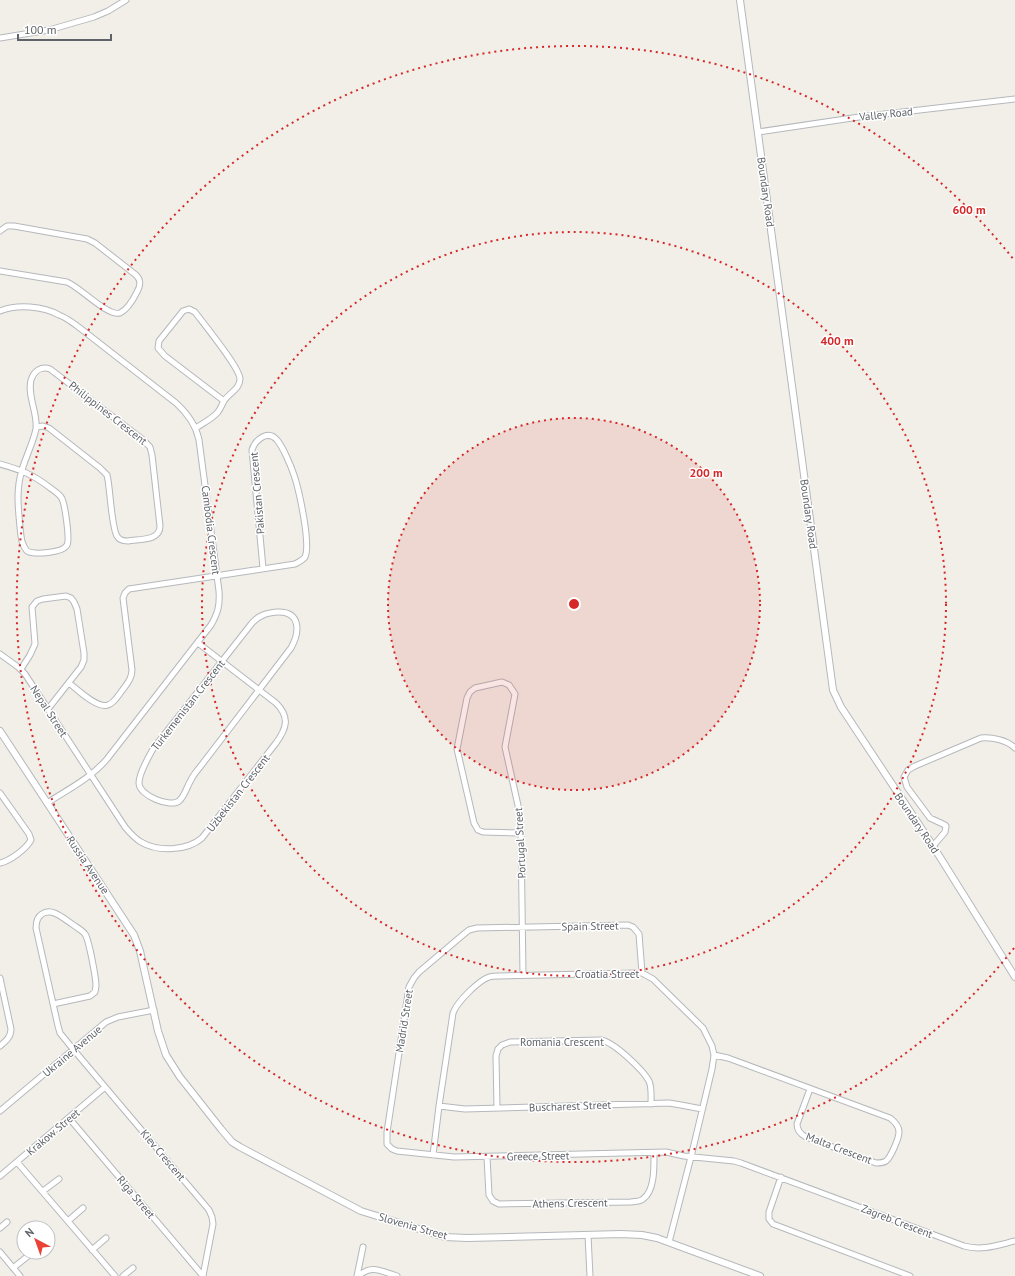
<svg xmlns="http://www.w3.org/2000/svg" width="1015" height="1276" font-family="'PT Sans',sans-serif">
  <style>
    .lines { fill: none; stroke-linecap: round; stroke-linejoin: round }
    .minor-casing { stroke: #b5b8bc; stroke-width: 7 }
    .tertiary-casing { stroke: #b5b8bc; stroke-width: 8 }
    .minor { stroke: #fff; stroke-width: 5 }
    .tertiary { stroke: #fff; stroke-width: 6 }
    .ring { fill: none; stroke: #d62828; stroke-width: 2; stroke-dasharray: 2 4 }
    .labels { text-anchor: middle; dominant-baseline: central; stroke-width: 3; stroke-linejoin: round; paint-order: stroke }
    .street-label { font-size: 11px; fill: #5f6368; stroke: #fff }
    .centre { fill: #d62828; stroke: #fff; stroke-width: 2 }
    .ring-label { font-size: 12px; text-anchor: middle; font-weight: bold; fill: #d62828; stroke: #fff; stroke-width: 3; stroke-linejoin: round; paint-order: stroke }
  </style>
  <rect width="100%" height="100%" fill="#f1efe8"/>
  <g class="lines">
    <g class="minor-casing">
      <path id="minor" d="M0 38 49 30 94 17 108 11 126 0
        M758 132 859 117 1015 99
        M0 231 7 226H14L87 239 95 243 136 275C141 280 141 285 137 292 134 298 127 310 120 313 108 317 80 287 67 282L0 271
        M0 311C17 304 43 306 59 315 65 317 70 321 76 325L176 403C187 413 196 425 199 440L219 591C220 605 218 613 211 625L107 759C91 778 67 790 47 803
        M196 428C203 423 212 419 218 412 221 408 222 404 224 401 229 393 240 389 240 379 240 368 203 323 195 312L189 309 183 311 159 341 158 348 165 356 224 401
        M0 464C21 470 32 474 49 487 53 490 58 493 61 497 65 502 70 540 67 545 63 553 34 555 27 551 21 544 21 536 20 527 18 507 16 489 22 470 26 456 33 443 36 429 38 413 27 396 31 380 34 371 41 366 50 369L142 439 150 447 152 455 160 526C160 541 140 539 128 541 123 541 119 540 117 536 112 529 110 491 108 480L107 475 100 468 49 428 43 426 36 427
        M277 612C301 611 300 632 291 648L200 767C197 771 193 775 191 780 187 786 185 796 179 801 171 808 139 796 139 783 139 773 148 758 153 749L252 623C259 615 267 613 277 612Z
        M0 654 18 667 25 674 125 827C130 833 134 838 141 842 158 852 187 851 202 838L276 743C287 728 290 717 276 703L198 643
        M21 669 30 655 35 644 32 607 37 601 43 599 66 596 71 598 74 602 77 609 84 653V660L81 667 48 709
        M69 683C77 689 97 709 108 705 114 703 118 696 121 692 126 685 132 679 132 670L123 598 125 593 129 589 295 564C299 562 303 560 305 557 311 544 299 490 294 475 291 466 283 447 277 440 268 429 255 440 252 450L263 568
        M0 793 29 834 31 840C26 849 10 861 0 863
        M521 833 483 832 478 830 474 823 457 749 467 698 470 692 475 688 502 682 509 685 515 694 505 747 519 810 521 833 523 975
        M933 846 945 832 946 826 945 825 930 818 907 787 904 777 908 770 915 766 981 738C992 737 1007 740 1015 748
        M642 973 639 934 633 927 628 925 477 928 469 930 464 934 419 972 414 978 409 987 387 1132V1144L392 1149 397 1151 454 1157 666 1152 684 1156 734 1161 741 1163 964 1246C982 1251 998 1245 1015 1241
        M0 978 11 1029C11 1037 6 1041 0 1046
        M53 1004 90 996 95 992 96 986C96 978 89 940 85 934 82 930 76 927 72 924 64 919 52 907 42 914 37 917 36 922 36 928L58 1026 60 1033 73 1049 209 1210 212 1217 213 1224 203 1276
        M714 1055 728 1058 890 1118C894 1121 899 1126 899 1132 899 1138 891 1157 886 1161 883 1163 880 1163 876 1163L806 1137C800 1134 797 1130 797 1124L810 1089
        M439 1106 465 1109 669 1103 681 1105 702 1109
        M497 1108 496 1056 498 1049 502 1045 510 1042 601 1040C614 1042 643 1070 649 1081 652 1088 651 1096 651 1104
        M0 1111 106 1022 118 1017 154 1010
        M69 1118 203 1276
        M433 1155 439 1106 453 1013C457 1002 478 981 489 977 492 976 496 976 499 976L636 973H642L653 979 703 1028 712 1046 714 1055 712 1069 691 1157 669 1242
        M487 1157 489 1195 493 1201 499 1204 631 1202C635 1201 640 1202 643 1199 655 1191 654 1166 654 1153
        M17 1162 115 1276
        M0 1176 105 1087
        M781 1177 769 1212V1219L773 1224 910 1276
        M43 1191 59 1179
        M68 1221 83 1208
        M0 1228 7 1222
        M588 1235 590 1276
        M92 1250 106 1238
        M0 1252 20 1276
        M13 1268 33 1252
        M123 1276 133 1268
        M357 1276 363 1247
        M358 1276C373 1264 380 1271 397 1276"/>
    </g>
    <g class="tertiary-casing">
      <path id="tertiary" d="M740 0 833 690 841 707 933 846 1015 977
        M0 731 134 935 140 951 158 1031 166 1055 180 1077 221 1129 232 1142 240 1147 361 1211 435 1234 445 1237 467 1238 621 1234 642 1235 657 1238 760 1276"/>
    </g>
    <use href="#minor" class="minor"/>
    <use href="#tertiary" class="tertiary"/>
  </g>
  <circle cx="574" cy="604" r="186" fill="#d62828" fill-opacity=".12"/>
  <g class="ring">
    <circle cx="574" cy="604" r="186"/>
    <circle cx="574" cy="604" r="372"/>
    <path d="M1014 948A558 558 0 1 1 1014 260"/>
  </g>
  <g class="labels">
    <g class="street-label">
      <text transform="translate(886 114) rotate(-6)">Valley Road</text>
      <text transform="translate(766 192) rotate(82)">Boundary Road</text>
      <text transform="translate(108 413) rotate(38)">Philippines Crescent</text>
      <text transform="translate(257 493) rotate(-95)">Pakistan Crescent</text>
      <text transform="translate(809 514) rotate(82)">Boundary Road</text>
      <text transform="translate(211 530) rotate(83)">Cambodia Crescent</text>
      <text transform="translate(188 705) rotate(-52)">Turkemenistan Crescent</text>
      <text transform="translate(49 711) rotate(57)">Nepal Street</text>
      <text transform="translate(238 793) rotate(-52)">Uzbekistan Crescent</text>
      <text transform="translate(917 823) rotate(56)">Boundary Road</text>
      <text transform="translate(520 843) rotate(-93)">Portugal Street</text>
      <text transform="translate(88 865) rotate(56)">Russia Avenue</text>
      <text transform="translate(590 926) rotate(-1)">Spain Street</text>
      <text x="607" y="974">Croatia Street</text>
      <text transform="translate(404 1021) rotate(-81)">Madrid Street</text>
      <text x="562" y="1042">Romania Crescent</text>
      <text transform="translate(72 1051) rotate(-40)">Ukraine Avenue</text>
      <text transform="translate(570 1106) rotate(-2)">Buscharest Street</text>
      <text transform="translate(53 1132) rotate(-40)">Krakow Street</text>
      <text transform="translate(839 1148) rotate(21)">Malta Crescent</text>
      <text transform="translate(163 1155) rotate(50)">Kiev Crescent</text>
      <text transform="translate(538 1156) rotate(-1)">Greece Street</text>
      <text transform="translate(136 1197) rotate(50)">Riga Street</text>
      <text transform="translate(570 1203) rotate(-1)">Athens Crescent</text>
      <text transform="translate(897 1221) rotate(21)">Zagreb Crescent</text>
      <text transform="translate(413 1226) rotate(16)">Slovenia Street</text>
    </g>
  </g>
  <circle cx="574" cy="604" r="6" class="centre"/>
  <g class="ring-label">
    <text x="969" y="214">600 m</text>
    <text x="837" y="345">400 m</text>
    <text x="706" y="477">200 m</text>
  </g>
  <g transform="translate(36 1240) rotate(319)"><circle r="19" fill="#ffffff" stroke="#bfc1c3"/>
  <path d="M0-3L7 15L0 10L-7 15Z" fill="#ea4335"/>
  <text y="-6" font-size="11" font-weight="bold" text-anchor="middle" fill="#5f6368">N</text>
  </g>
  <path d="M18 34v6h93v-6" fill="none" stroke="#5f6368" stroke-width="2"/>
  <text x="24" y="34" font-size="12" fill="#5f6368" stroke="#ffffff" stroke-width="3" paint-order="stroke">100 m</text>
</svg>
